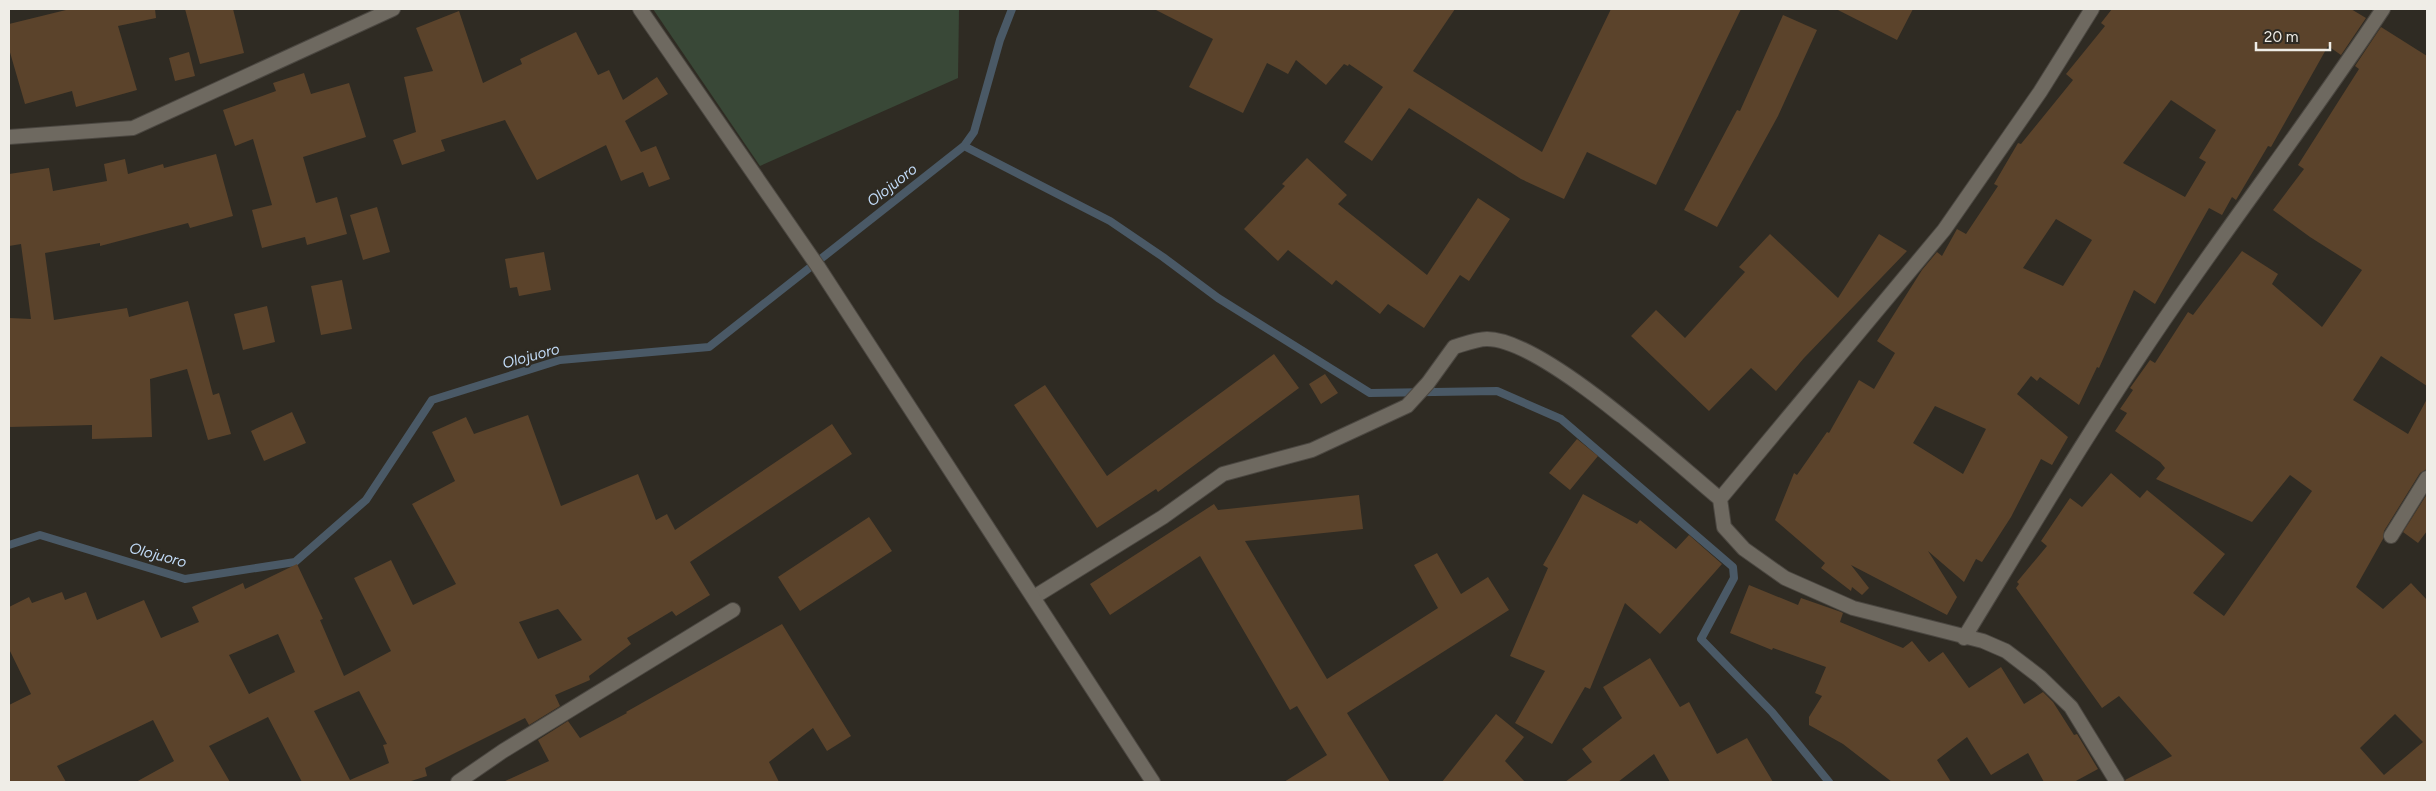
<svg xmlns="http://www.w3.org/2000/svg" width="2436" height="791" font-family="Figtree,sans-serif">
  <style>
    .green { fill: #394837 }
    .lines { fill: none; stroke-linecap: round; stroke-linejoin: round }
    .stream { stroke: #4a5966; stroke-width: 8 }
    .building { fill: #5b432b; fill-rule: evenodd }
    .minor-casing { stroke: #4b4741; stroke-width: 16 }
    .tertiary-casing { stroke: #4b4741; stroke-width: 16 }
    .minor { stroke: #6e6960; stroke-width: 14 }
    .tertiary { stroke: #6e6960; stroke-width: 14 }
    .labels { text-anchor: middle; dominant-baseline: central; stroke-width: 4.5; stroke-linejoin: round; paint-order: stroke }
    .water-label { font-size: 15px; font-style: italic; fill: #c2dbf7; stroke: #2f2b23 }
  </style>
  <rect width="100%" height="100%" fill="#2f2b23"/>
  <path class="green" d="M653 9H959L958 78 760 166Z"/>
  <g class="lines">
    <path class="stream" d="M964 146 1110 221 1163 257 1218 298 1370 393 1497 391 1561 419 1733 567 1734 578 1701 639 1772 712 1829 782
      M9 545 40 535 185 579 295 562 366 500 432 400 560 360 709 347 964 146 974 132 1000 40 1012 9"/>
  </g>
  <path class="building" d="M70 9H155L156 18 118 26 137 90 76 107 72 91 25 104 9 49V24Z
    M185 9H233L244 53 200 64Z
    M1154 9H1455L1413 71 1542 152 1611 9H1741L1656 185 1587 152 1564 199 1521 179 1409 108 1372 161 1344 142 1383 87 1349 64 1348 66 1344 64 1326 85 1296 60 1288 74 1267 63 1243 113 1189 87 1213 39Z
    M1836 9H1913L1897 40Z
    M2112 9H2351L2366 18 2341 55 2328 46 2271 147 2268 146 2236 200 2232 197 2222 215 2209 208 2155 304 2134 290 2099 368 2097 367 2079 405 2040 377 2037 381 2031 376 2017 394 2068 437 2052 465 2041 459 2011 517 1982 562 1976 559 1964 582 1928 551 1957 597 1947 615 1851 565 1869 588 1862 595 1852 587 1851 591 1821 568 1825 563 1775 520 1794 473 1797 475 1827 432 1829 433 1859 380 1874 389 1895 353 1877 341 1922 270 1937 252 1942 256 1957 229 1966 234 1998 186 1994 184 2018 143 2021 144 2073 80 2066 74 2105 26 2101 23ZM2171 100 2216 130 2199 158 2206 162 2185 197 2123 163ZM2056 219 2092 240 2063 286 2023 268ZM1935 406 1986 429 1963 474 1913 443Z
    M459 11 483 83 522 64 520 59 576 32 598 75 609 70 623 100 657 77 668 94 625 121 641 152 656 146 670 179 649 187 643 172 621 181 606 145 537 180 505 120 441 140 445 151 402 165 393 140 416 132 404 77 433 71 416 28Z
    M1783 15 1817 30 1778 116 1717 227 1684 210 1737 110 1740 111Z
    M2381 27 2427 56V386L2381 356 2353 400 2408 434 2427 399V469L2420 473 2384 531 2383 539 2356 587 2383 609 2411 583 2427 600V782H2126L2125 780 2172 756 2119 696 2102 708 2016 588 2019 584 2017 582 2047 546 2041 541 2070 498 2082 507 2111 473 2140 498 2147 490 2225 554 2193 593 2224 616 2312 491 2290 475 2252 522 2156 479 2165 468 2160 462 2115 431 2127 413 2120 409 2133 390 2130 388 2150 360 2155 363 2188 312 2193 315 2242 251 2278 274 2272 284 2322 327 2362 270 2310 237 2273 210 2304 169 2298 165 2359 69 2355 66ZM2395 714 2423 742 2384 775 2360 748Z
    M189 52 195 76 175 81 169 58Z
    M304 73 311 94 349 83 366 137 303 157 316 203 337 197 347 234 307 245 305 237 262 248 252 210 272 205 253 139 235 146 223 110 276 91 273 83Z
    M216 154 233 216 190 228 188 223 100 246V243L45 253 54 320 127 308 129 317 188 301 213 395 219 393 231 434 208 440 187 369 150 379 152 437 92 439V425L9 427V318L31 319 21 244 9 246V174L49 168 53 191 107 181 104 164 125 159 128 174 163 164 164 168Z
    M1307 158 1347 195 1338 204 1427 275 1478 198 1510 219 1469 281 1460 275 1424 328 1388 304 1380 314 1336 280 1332 285 1288 250 1278 261 1244 229 1285 186 1282 184Z
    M377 207 390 252 363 260 350 215Z
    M1770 234 1838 298 1879 234 1907 251 1804 358 1776 391 1751 368 1709 411 1631 336 1656 310 1685 338 1745 272 1739 267Z
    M544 252 551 290 519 296 517 287 510 288 505 259Z
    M342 280 352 329 321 335 311 286Z
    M267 306 275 342 243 350 234 314Z
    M1274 354 1299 388 1158 492 1156 489 1097 528 1014 405 1045 385 1107 476Z
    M1325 374 1338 393 1321 404 1309 384Z
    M292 412 306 443 264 461 251 431Z
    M528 415 561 506 638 474 656 520 667 514 675 530 832 424 852 454 690 562 710 595 676 616 672 611 627 638 631 644 589 676 590 680 555 695 560 706 529 725 525 718 425 768 427 776 408 782H302L268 717 209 746 230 782H136L174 761 153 720 57 766 66 782H9V705L31 694 9 649V607L29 597 32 603 62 592 65 600 86 592 97 620 144 600 161 638 199 622 192 607 243 583 245 589 297 564 323 619 320 620 344 676 391 651 354 578 391 560 413 605 456 584 412 504 455 481 432 432 466 417 474 434ZM558 609 582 640 538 659 519 622ZM278 634 295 672 249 694 229 655ZM359 691 387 744 383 745 389 763 350 780 314 711Z
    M1577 439 1598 456 1570 490 1549 473Z
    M1583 494 1637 524 1640 520 1676 549 1689 535 1722 564 1660 634 1625 603 1590 689 1585 687 1552 744 1515 723 1545 671 1510 656 1548 568 1543 565Z
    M2427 494V531L2418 543 2403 532Z
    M1359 495 1363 529 1245 541 1327 679 1438 608 1414 565 1437 553 1461 594 1488 577 1509 610 1347 713 1390 782H1284L1327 755 1297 706 1290 710 1200 556 1110 615 1090 584 1214 504 1218 510Z
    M869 517 892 551 800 611 778 577Z
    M1749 585 1798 605 1801 598 1841 612 1843 613 1840 622 1903 648 1912 641 1929 662 1943 652 1969 688 2001 667 2024 704 2043 692 2053 702 2074 735 2077 734 2098 769 2074 782H2044L2028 753 1991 775 1967 737 1937 760 1951 782H1892L1843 744 1809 725V717L1822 696 1815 693 1826 667 1773 648 1772 650 1730 633Z
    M782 624 851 736 827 751 813 728 769 762 779 782H503L549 761 538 740 568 721 580 738 627 713 626 712Z
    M1650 658 1680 707 1689 702 1717 754 1747 738 1773 782H1670L1654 754 1618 782H1565L1592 762 1582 749 1622 718 1603 687Z
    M1496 714 1524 737 1505 761 1525 782H1442Z"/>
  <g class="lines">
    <g class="minor-casing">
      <path id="minor" d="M9 137 133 128 393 9
        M1720 499 1944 230 2040 92 2092 9
        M2391 536 2427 478
        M1034 597 1163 517 1223 474 1312 450 1407 406 1428 383 1454 347C1464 344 1477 339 1487 339 1543 339 1674 461 1720 499L1724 527 1744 549 1785 578 1853 608 1983 641 2006 651 2040 677 2071 707 2117 782
        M1964 638C2032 527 2099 414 2173 307 2242 207 2316 110 2383 9
        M458 782 503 751 733 610"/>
    </g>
    <g class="tertiary-casing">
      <path id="tertiary" d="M640 9 819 268 1153 782"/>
    </g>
    <use href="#minor" class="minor"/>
    <use href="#tertiary" class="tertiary"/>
  </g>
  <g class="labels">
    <g class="water-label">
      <text transform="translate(892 185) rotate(-38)">Olojuoro</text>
      <text transform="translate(531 356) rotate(-15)">Olojuoro</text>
      <text transform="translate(158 555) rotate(15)">Olojuoro</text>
    </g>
  </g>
  <rect width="2436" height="791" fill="none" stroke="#efede7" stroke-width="20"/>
  <path d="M2256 42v8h74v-8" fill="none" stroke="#efede7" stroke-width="2.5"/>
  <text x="2264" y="42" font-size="15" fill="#efede7" stroke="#2f2b23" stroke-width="4" paint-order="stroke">20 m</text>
</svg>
